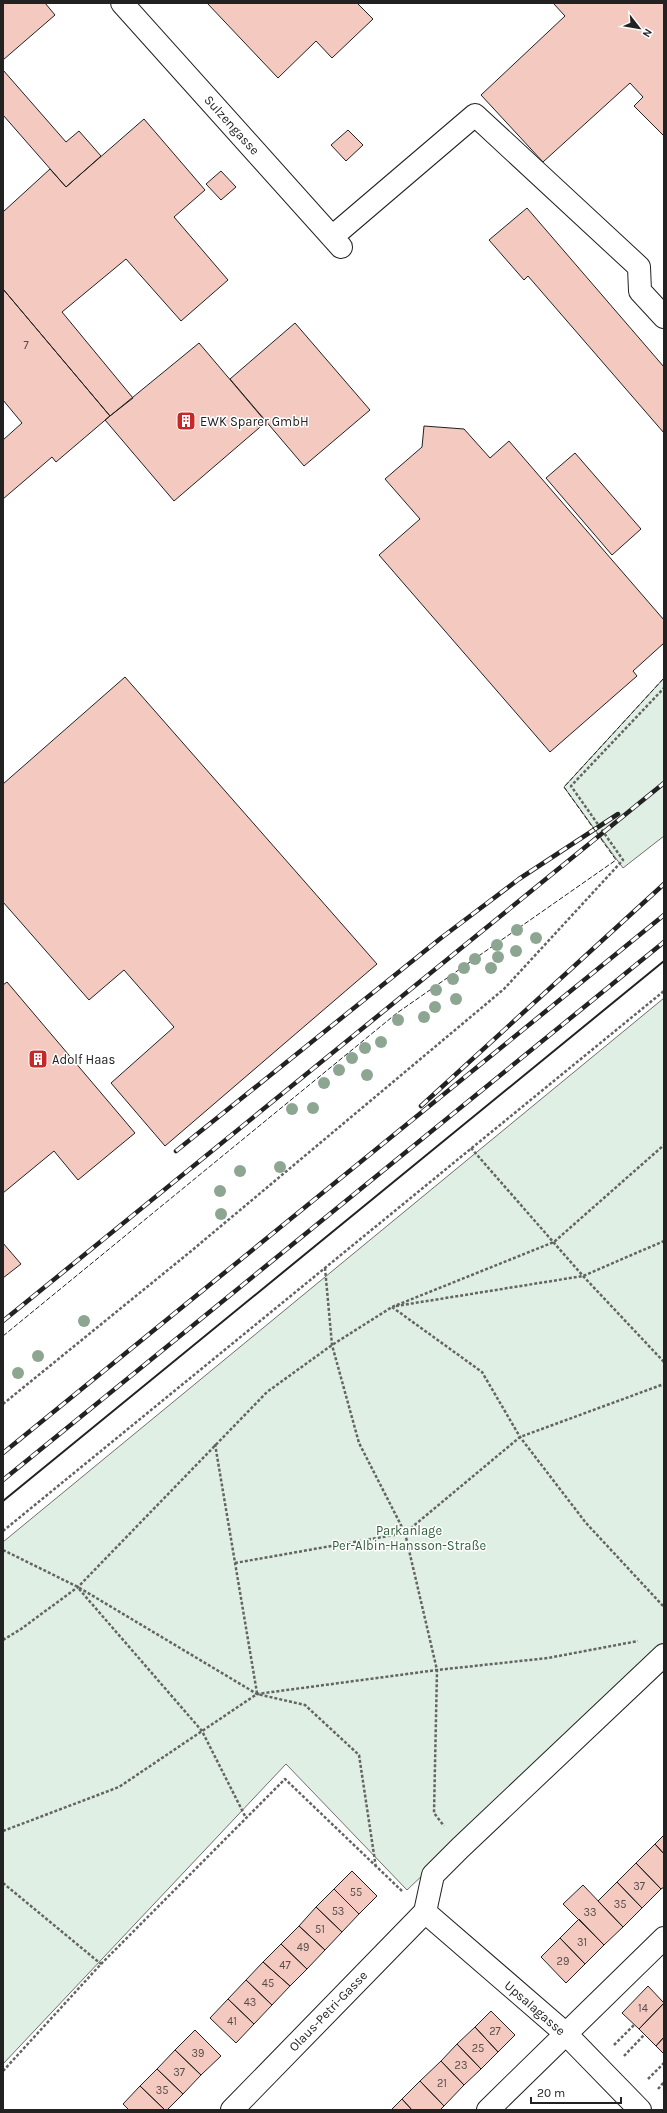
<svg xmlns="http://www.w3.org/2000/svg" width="667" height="2113" font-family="Karla,sans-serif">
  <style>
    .green { fill: #e0efe3; stroke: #6f6f6f }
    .building { fill: #f3c9c0; stroke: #222 }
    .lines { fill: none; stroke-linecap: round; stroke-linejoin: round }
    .minor-casing { stroke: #222; stroke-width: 24 }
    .path { stroke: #646464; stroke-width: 2.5; stroke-dasharray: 3 2; stroke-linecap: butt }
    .minor { stroke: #fff; stroke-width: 22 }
    .rail-casing { stroke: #222; stroke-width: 4.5 }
    .rail { stroke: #fff; stroke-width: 3; stroke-dasharray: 9; stroke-linecap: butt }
    .fence { stroke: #222; stroke-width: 1; stroke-dasharray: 5 2; stroke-linecap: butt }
    .wall { stroke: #222; stroke-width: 2 }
    .tree { fill: #8da692 }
    .labels { text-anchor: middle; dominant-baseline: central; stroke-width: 3; stroke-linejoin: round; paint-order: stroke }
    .number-label { font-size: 11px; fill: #564c4a }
    .street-label { font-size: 13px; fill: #222; stroke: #fff }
    .poi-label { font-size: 13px; fill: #222; stroke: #fff; text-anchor: start }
    .park-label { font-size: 13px; fill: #2f5e38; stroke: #fff }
  </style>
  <rect width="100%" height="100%" fill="#fff"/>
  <path class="green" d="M664 678V836L623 868 564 787Z
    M664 998V1646L407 1890 286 1764 3 2064V1542Z"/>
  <path class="building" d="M3 3H45L55 15 3 60Z
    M207 3H357L373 19 332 58 316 41 278 78Z
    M553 3H664V136L634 106 643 97 630 83 543 162 481 95 565 16Z
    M3 70 66 142 79 131 101 156 66 187 3 115Z
    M144 119 205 190 174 217 228 280 181 321 126 259 62 312 133 398 110 416 3 289V212L50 169 66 187Z
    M348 130 363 145 346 161 331 145Z
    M221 171 236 187 221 200 206 184Z
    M527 208 664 367V433L528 276 524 280 489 240Z
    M3 289 110 416 56 462 52 457 3 499V440L22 423 3 400Z
    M295 323 370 410 304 466 230 379Z
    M199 343 266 422 174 501 105 420Z
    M424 426 464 429 490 458 509 441 664 620V643L633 671 637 676 550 752 379 555 420 519 385 479 422 447Z
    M575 453 641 529 612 555 546 478Z
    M125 677 377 964 165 1146 111 1083 174 1027 124 970 89 1000 3 902V784Z
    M7 982 135 1133 78 1180 54 1151 3 1193V985Z
    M3 1243 21 1264 3 1278Z
    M664 1835V1854L655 1844Z
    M655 1844 664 1854V1887L661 1889 636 1863Z
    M636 1863 661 1889 642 1908 617 1882Z
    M352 1871 377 1896 359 1914 334 1889Z
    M617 1882 642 1908 623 1927 598 1901Z
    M583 1885 623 1927 604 1945 563 1904Z
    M334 1889 359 1914 342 1932 316 1907Z
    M316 1907 342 1932 325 1950 299 1926Z
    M579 1919 604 1945 585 1964 560 1938Z
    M299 1926 325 1950 307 1969 281 1944Z
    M560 1938 585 1964 566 1983 541 1957Z
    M281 1944 307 1969 290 1986 263 1962Z
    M263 1962 290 1986 272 2005 246 1980Z
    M246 1980 272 2005 254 2024 228 1999Z
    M648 1986 664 2003 639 2029 622 2013Z
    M228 1999 254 2024 236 2043 210 2018Z
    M664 2003V2037L656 2046 639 2029Z
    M491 2011 515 2035 498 2052 475 2027Z
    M475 2027 498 2052 481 2069 457 2044Z
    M195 2030 221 2056 201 2075 175 2050Z
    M664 2037V2054L656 2046Z
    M457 2044 481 2069 464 2085 441 2061Z
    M175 2050 201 2075 183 2094 157 2069Z
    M441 2061 464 2085 444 2106 420 2081Z
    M157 2069 183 2094 167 2110H165L140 2086Z
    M420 2081 444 2106 440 2110H412L402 2099Z
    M140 2086 165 2110H129L123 2104Z
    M402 2099 412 2110H391Z"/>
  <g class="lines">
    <g class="minor-casing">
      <path id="minor" d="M122 3 341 247
        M332 237 475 115 639 267 640 291 664 317
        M425 1912 433 1875 460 1848 664 1655
        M425 1912 565 2033 640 2110
        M232 2110 425 1912
        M488 2110 664 1938"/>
    </g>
    <path class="path" d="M471 1148 583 1276 664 1362
      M325 1268 332 1345 359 1443 405 1533 437 1670 434 1813 444 1826
      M396 1306 583 1276 664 1241
      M392 1307 482 1372 520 1437 586 1523 664 1607
      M3 1404 190 1252 504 989 623 860 571 786 664 688
      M215 1444 257 1693
      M3 1531 664 991
      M3 1550 78 1587 257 1694 305 1705 359 1755 376 1868
      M235 1563 405 1533 520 1437 664 1384
      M79 1589 202 1731 246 1818
      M3 1640 21 1629 78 1587 267 1392 332 1345 392 1307 554 1242 664 1145
      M3 1831 119 1787 257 1694 437 1670 548 1658 638 1641
      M3 1883 101 1964
      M614 2045 634 2025
      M624 2056 644 2035
      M3 2071 101 1964 285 1779 402 1891
      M648 2079 664 2063
      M658 2089 664 2082"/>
    <use href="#minor" class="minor"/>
    <g class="rail-casing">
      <path id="rail" d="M421 1106 664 884
        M176 1151 441 938 519 879 618 814
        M3 1321 664 783
        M3 1453 664 915
        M3 1480 664 942"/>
    </g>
    <use href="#rail" class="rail"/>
    <path class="fence" d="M3 1336 397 1013 616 860 564 787 664 678"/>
    <path class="wall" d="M3 1501 664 961"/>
  </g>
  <g class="tree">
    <circle cx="517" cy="930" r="6"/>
    <circle cx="536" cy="938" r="6"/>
    <circle cx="497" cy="945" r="6"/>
    <circle cx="516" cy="951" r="6"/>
    <circle cx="498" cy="957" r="6"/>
    <circle cx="475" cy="959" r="6"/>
    <circle cx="464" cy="968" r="6"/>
    <circle cx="491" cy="968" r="6"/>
    <circle cx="453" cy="979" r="6"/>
    <circle cx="436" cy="990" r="6"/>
    <circle cx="456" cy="999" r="6"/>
    <circle cx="435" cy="1007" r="6"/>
    <circle cx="424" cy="1017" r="6"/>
    <circle cx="398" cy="1020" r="6"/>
    <circle cx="381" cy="1042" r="6"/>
    <circle cx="365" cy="1048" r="6"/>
    <circle cx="352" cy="1058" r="6"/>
    <circle cx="339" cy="1070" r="6"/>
    <circle cx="367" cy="1075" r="6"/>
    <circle cx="324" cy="1083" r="6"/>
    <circle cx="313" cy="1108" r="6"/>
    <circle cx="292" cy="1109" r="6"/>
    <circle cx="280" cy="1167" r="6"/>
    <circle cx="240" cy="1171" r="6"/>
    <circle cx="220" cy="1191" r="6"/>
    <circle cx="221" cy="1214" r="6"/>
    <circle cx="84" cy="1321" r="6"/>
    <circle cx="38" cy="1356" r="6"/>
    <circle cx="18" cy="1373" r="6"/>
  </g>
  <defs>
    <g id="building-square" transform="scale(1)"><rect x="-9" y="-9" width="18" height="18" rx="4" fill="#c62828" stroke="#fff"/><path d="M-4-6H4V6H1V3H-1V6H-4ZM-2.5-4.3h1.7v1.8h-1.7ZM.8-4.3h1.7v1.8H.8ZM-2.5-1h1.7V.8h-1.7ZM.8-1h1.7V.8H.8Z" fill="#fff"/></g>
  </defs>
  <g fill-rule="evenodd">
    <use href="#building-square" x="186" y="421"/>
    <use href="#building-square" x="38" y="1059"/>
  </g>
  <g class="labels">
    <g class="number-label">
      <text x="26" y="345">7</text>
      <text x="639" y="1886">37</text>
      <text x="356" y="1892">55</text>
      <text x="620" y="1904">35</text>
      <text x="338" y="1911">53</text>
      <text x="590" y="1912">33</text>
      <text x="320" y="1929">51</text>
      <text x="582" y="1942">31</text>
      <text x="303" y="1947">49</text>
      <text x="563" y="1961">29</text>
      <text x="285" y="1965">47</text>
      <text x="268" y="1983">45</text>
      <text x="250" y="2002">43</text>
      <text x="643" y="2008">14</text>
      <text x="232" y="2021">41</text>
      <text x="495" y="2031">27</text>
      <text x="478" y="2048">25</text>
      <text x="198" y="2053">39</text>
      <text x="461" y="2065">23</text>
      <text x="179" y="2072">37</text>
      <text x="442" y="2083">21</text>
      <text x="162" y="2090">35</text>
    </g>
    <g class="street-label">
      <text transform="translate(232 125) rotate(48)">Sulzengasse</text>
      <text transform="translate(535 2008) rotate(41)">Upsalagasse</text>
      <text transform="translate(328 2011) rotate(-46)">Olaus-Petri-Gasse</text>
    </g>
    <g class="poi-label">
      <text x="200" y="421">EWK Sparer GmbH</text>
      <text x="52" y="1059">Adolf Haas</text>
    </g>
    <g class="park-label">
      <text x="409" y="1530">Parkanlage<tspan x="409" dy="15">Per-Albin-Hansson-Straße</tspan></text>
    </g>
  </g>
  <rect width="667" height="2113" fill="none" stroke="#222222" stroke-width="8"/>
  <g transform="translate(639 28) rotate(121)" stroke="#ffffff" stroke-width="3" paint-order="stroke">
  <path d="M0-3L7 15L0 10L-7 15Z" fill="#222222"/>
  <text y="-6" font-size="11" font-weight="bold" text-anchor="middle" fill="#222222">N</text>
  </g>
  <path d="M531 2097v6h90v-6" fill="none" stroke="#222222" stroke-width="2"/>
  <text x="537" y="2097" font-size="12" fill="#222222" stroke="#ffffff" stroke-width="3" paint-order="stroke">20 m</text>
</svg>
